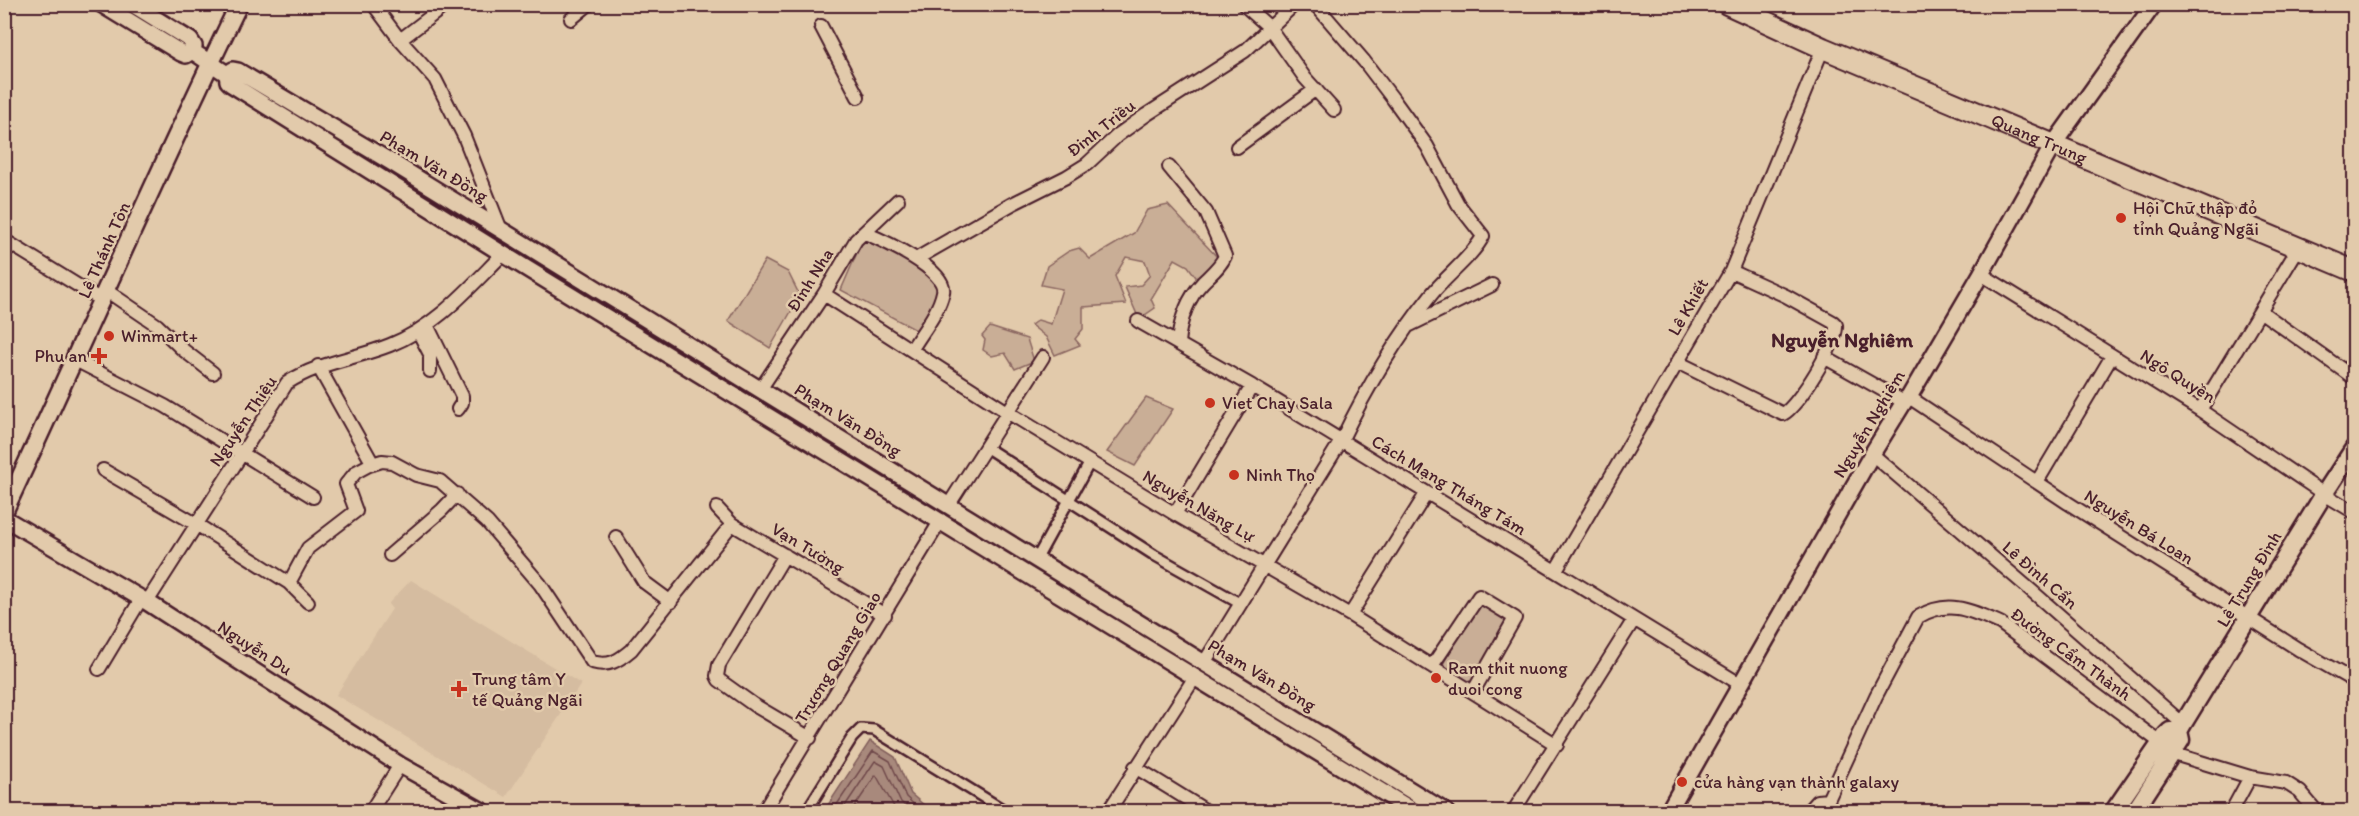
<svg xmlns="http://www.w3.org/2000/svg" width="2359" height="816" font-family="Itim,sans-serif">
  <style>
    .built { fill: #d5bca0 }
    .green { fill: #c9ae96; stroke: #8a6660; stroke-width: 1.5 }
    .water { fill: #a8897b; stroke: #825f5b; stroke-width: 1.5 }
    .lines { fill: none; stroke-linecap: round; stroke-linejoin: round }
    .shore { stroke: #70494b; stroke-width: 1.5 }
    .pedestrian-casing { stroke: #4a1f2b; stroke-width: 14 }
    .minor-casing { stroke: #4a1f2b; stroke-width: 16 }
    .tertiary-casing { stroke: #4a1f2b; stroke-width: 20 }
    .secondary-casing { stroke: #4a1f2b; stroke-width: 21 }
    .primary-casing { stroke: #4a1f2b; stroke-width: 24 }
    .pedestrian { stroke: #e2caab; stroke-width: 9 }
    .minor { stroke: #e2caab; stroke-width: 12 }
    .tertiary { stroke: #e2caab; stroke-width: 15 }
    .secondary { stroke: #e2caab; stroke-width: 16 }
    .primary { stroke: #e2caab; stroke-width: 20 }
    .poi-dot { fill: #c8321e; stroke: #e2caab; stroke-width: 2 }
    .labels { text-anchor: middle; dominant-baseline: central; stroke-width: 5; stroke-linejoin: round; paint-order: stroke }
    .street-label { font-size: 18px; fill: #4a1f2b; stroke: #e2caab }
    .poi-label { font-size: 18px; fill: #4a1f2b; stroke: #e2caab; text-anchor: start }
    .quarter-label { font-size: 21px; font-weight: bold; fill: #4a1f2b; stroke: #e2caab }
  </style>
  <rect width="100%" height="100%" fill="#e2caab"/>
  <filter id="ink" filterUnits="userSpaceOnUse"><feTurbulence type="fractalNoise" baseFrequency=".0167" numOctaves="2"/><feDisplacementMap in="SourceGraphic" scale="12" xChannelSelector="R" yChannelSelector="G"/><feConvolveMatrix kernelMatrix="1 2 1 2 8 2 1 2 1" color-interpolation-filters="sRGB"/></filter>
  <g filter="url(#ink)">
    <path class="built" d="M411 580 581 684 506 797 336 695 392 609 388 604Z"/>
    <path class="green" d="M1168 205 1218 258 1198 280 1188 266 1175 259 1151 299 1155 308 1139 319 1125 287 1141 285 1150 275 1145 261 1126 257 1115 276 1126 304 1083 307V329L1075 339 1080 345 1055 355 1046 337 1031 325 1038 320 1051 324 1062 289 1041 285 1047 266 1069 251 1079 248 1090 259 1134 233 1147 210Z
      M866 232 946 281 918 331 841 290Z
      M765 260 788 272 800 296 770 348 728 321Z
      M990 327 1027 339 1034 361 1015 369 1005 353 992 356 983 350 985 340 982 336Z
      M1146 398 1173 409 1135 466 1107 452Z
      M1480 598 1519 622 1479 688 1442 666Z"/>
    <path class="water" d="M870 741 895 757 911 794 931 811H824Z"/>
    <g class="lines">
      <path class="shore" d="M832 812 873 751 890 761 906 797 922 812
        M841 812 875 761 884 766 900 801 911 812
        M851 812 876 775 897 812"/>
      <g class="pedestrian-casing">
        <path id="pedestrian" d="M987 448 1154 555 1241 604
          M1036 560 1090 462
          M806 812 852 738 861 729 874 730 1007 812"/>
      </g>
      <g class="minor-casing">
        <path id="minor" d="M373 4 400 40 435 79 464 136 501 230
          M1243 4 1269 27 1305 78 1334 110
          M571 19 589 4
          M821 26 858 97
          M400 40 447 4
          M1237 147 1316 89
          M1169 167 1206 212 1225 256C1221 266 1211 274 1203 282 1187 299 1180 320 1178 343
          M865 233C882 240 948 270 943 292 939 312 922 332 912 349
          M4 240 103 301
          M916 259 1012 204 1066 177 1087 164 1118 135 1146 115 1245 51 1295 4
          M1981 274 2200 410 2324 494 2354 512
          M107 291 157 325 182 349 213 373
          M824 294 1009 413 1175 514 1350 615 1557 745
          M2260 311 2354 378
          M1138 321 1252 386 1740 684
          M427 325 462 396V403L458 409
          M1410 325 1492 285
          M418 331 430 354V371
          M1824 357 1904 402
          M75 360 165 406 313 497
          M1677 362 1783 414C1798 406 1838 342 1836 325L1833 322 1786 296 1731 271
          M318 366 373 464
          M761 388 824 294 856 240 898 200
          M1909 397 2068 503 2298 649 2354 681
          M2200 410 2299 247
          M1872 454 2033 592 2183 724
          M103 470 196 524 289 583 308 602
          M2037 482 2112 356
          M948 506 1043 357
          M717 508 732 524 885 615
          M1175 514 1252 386
          M616 537 644 582 671 602
          M390 555 442 510 457 494
          M785 555 719 665 717 676 719 680 754 705 810 738
          M1556 570 1731 271 1823 48
          M289 583 308 548 356 511 346 484 356 472 369 465 382 461 392 462 416 475 440 481 487 522 540 584 592 662C609 667 618 661 631 650L732 524
          M147 602 287 383C319 362 355 359 390 345 436 327 469 288 503 254
          M1350 615 1426 494
          M1204 663 1341 441C1366 389 1395 340 1431 295 1445 277 1474 255 1483 236L1458 204 1427 146 1393 99 1364 61 1315 4
          M1432 666 1479 596 1515 618 1473 692
          M99 669 141 599
          M2174 754 2250 777 2286 783 2300 792 2317 812
          M1135 767 1208 812
          M370 812 400 765
          M763 812 941 520
          M1108 812 1195 677
          M1513 812 1633 621
          M1807 812 1817 801 1828 800
          M1827 812 1828 800 1876 696 1918 617C1948 599 1970 610 2000 623L2161 743
          M2231 812 2250 777"/>
      </g>
      <g class="tertiary-casing">
        <path id="tertiary" d="M101 4 181 53 186 55 192 51
          M132 4 190 40 194 46 192 51 227 74 228 81 231 84 503 254 1415 812
          M227 74 233 70 238 71 391 162 1446 812
          M4 518 147 602 400 765 484 812
          M1668 812 1872 454 1904 402 1909 397 1981 274 2053 145 2154 4"/>
      </g>
      <g class="secondary-casing">
        <path id="secondary" d="M4 512C83 343 157 172 239 4
          M2113 812 2166 735 2170 731H2179
          M2134 812 2181 740 2179 731 2183 724 2324 494 2354 448"/>
      </g>
      <g class="primary-casing">
        <g id="primary">
          <path id="s1" d="M1727 4 1823 48 2354 271"/>
        </g>
      </g>
      <use href="#pedestrian" class="pedestrian"/>
      <use href="#minor" class="minor"/>
      <use href="#tertiary" class="tertiary"/>
      <use href="#secondary" class="secondary"/>
      <use href="#primary" class="primary"/>
    </g>
  </g>
  <g class="poi-dot">
    <circle cx="2121" cy="218" r="6"/>
    <circle cx="109" cy="336" r="6"/>
    <path d="M96 347h6v6h6v6h-6v6h-6v-6h-6v-6h6z"/>
    <circle cx="1210" cy="403" r="6"/>
    <circle cx="1234" cy="475" r="6"/>
    <circle cx="1436" cy="678" r="6"/>
    <path d="M456 680h6v6h6v6h-6v6h-6v-6h-6v-6h6z"/>
    <circle cx="1682" cy="782" r="6"/>
  </g>
  <g class="labels">
    <g class="street-label">
      <text transform="translate(1101 128) rotate(-38)">Đinh Triều</text>
      <text stroke="none"><textPath href="#s1" startOffset="340">Quang Trung</textPath></text>
      <text transform="translate(434 166) rotate(31)">Phạm Văn Đồng</text>
      <text transform="translate(104 250) rotate(-66)">Lê Thánh Tôn</text>
      <text transform="translate(810 280) rotate(-58)">Đinh Nha</text>
      <text transform="translate(1688 307) rotate(-60)">Lê Khiết</text>
      <text transform="translate(2178 376) rotate(32)">Ngô Quyền</text>
      <text transform="translate(848 420) rotate(32)">Phạm Văn Đồng</text>
      <text transform="translate(243 421) rotate(-56)">Nguyễn Thiệu</text>
      <text transform="translate(1869 424) rotate(-59)">Nguyễn Nghiêm</text>
      <text transform="translate(1449 485) rotate(31)">Cách Mạng Tháng Tám</text>
      <text transform="translate(1199 506) rotate(30)">Nguyễn Năng Lự</text>
      <text transform="translate(2139 527) rotate(32)">Nguyễn Bá Loan</text>
      <text transform="translate(808 548) rotate(31)">Vạn Tường</text>
      <text transform="translate(2040 575) rotate(41)">Lê Đình Cẩn</text>
      <text transform="translate(2249 579) rotate(-59)">Lê Trung Đình</text>
      <text transform="translate(255 648) rotate(33)">Nguyễn Du</text>
      <text transform="translate(2071 654) rotate(36)">Đường Cẩm Thành</text>
      <text transform="translate(838 657) rotate(-59)">Trương Quang Giao</text>
      <text transform="translate(1262 675) rotate(31)">Phạm Văn Đồng</text>
    </g>
    <g class="poi-label">
      <text x="2133" y="208">Hội Chữ thập đỏ<tspan x="2133" dy="21">tỉnh Quảng Ngãi</tspan></text>
      <text x="121" y="336">Winmart+</text>
      <text x="87" y="356" text-anchor="end">Phu an</text>
      <text x="1222" y="403">Viet Chay Sala</text>
      <text x="1246" y="475">Ninh Thọ</text>
      <text x="1448" y="668">Ram thit nuong<tspan x="1448" dy="21">duoi cong</tspan></text>
      <text x="472" y="679">Trung tâm Y<tspan x="472" dy="21">tế Quảng Ngãi</tspan></text>
      <text x="1694" y="782">cửa hàng vạn thành galaxy</text>
    </g>
    <g class="quarter-label">
      <text x="1842" y="339">Nguyễn Nghiêm</text>
    </g>
  </g>
  <rect width="2359" height="816" fill="none" stroke="#e2caab" stroke-width="24"/>
  <rect x="12" y="12" width="2335" height="792" fill="none" stroke="#4a1f2b" stroke-width="2" filter="url(#ink)"/>
</svg>
